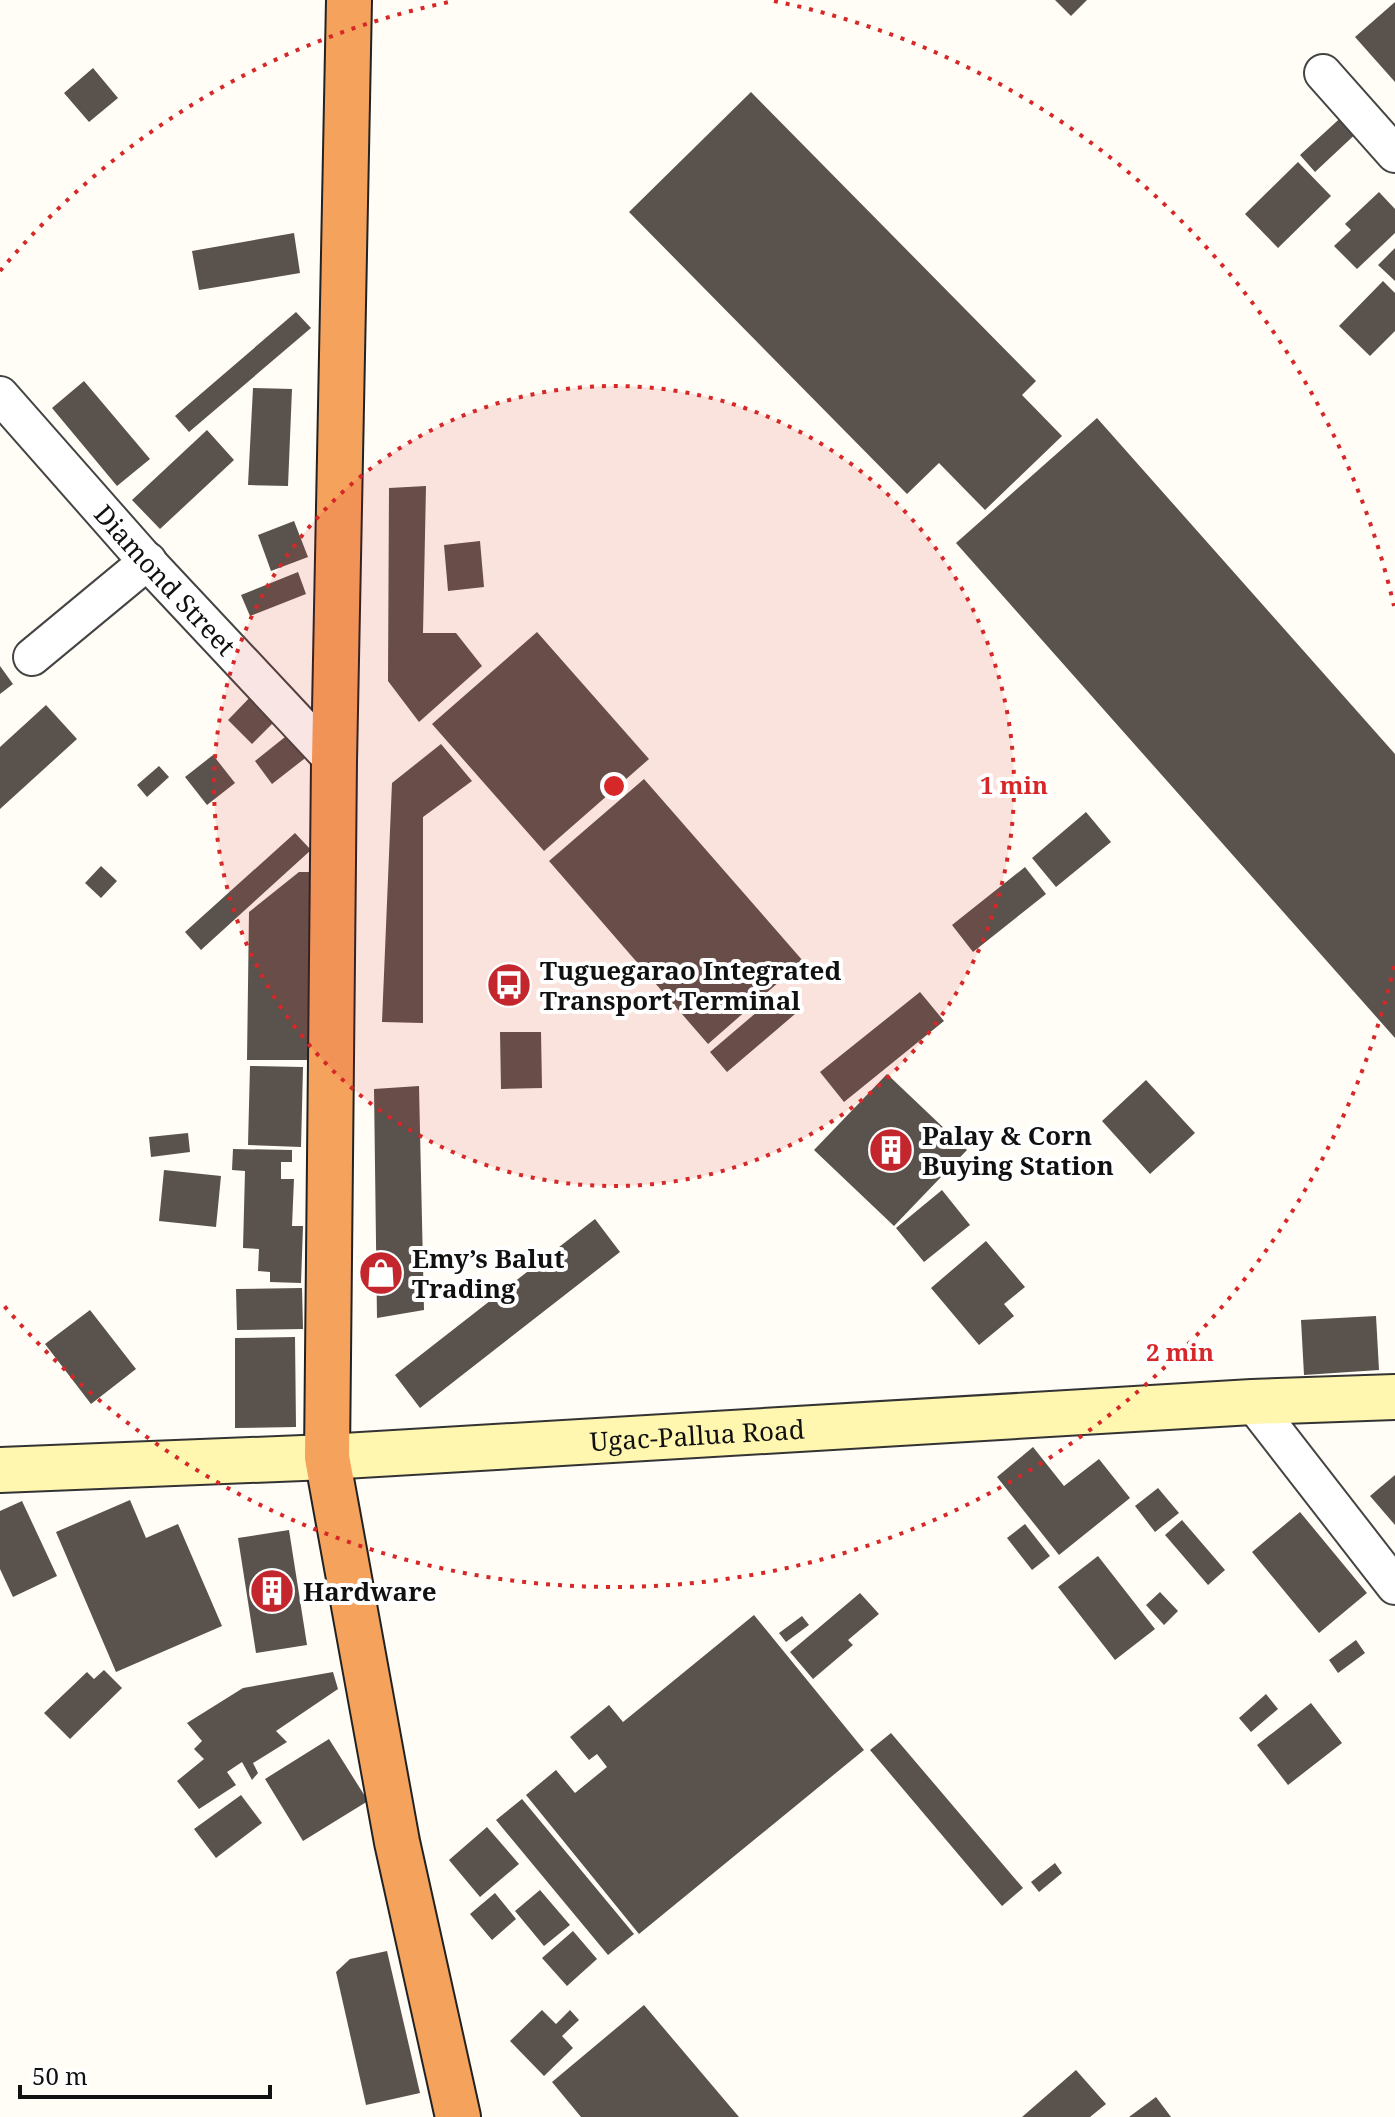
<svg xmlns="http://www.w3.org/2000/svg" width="1395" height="2117" font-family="'Noto Serif',serif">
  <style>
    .building { fill: #5a524d }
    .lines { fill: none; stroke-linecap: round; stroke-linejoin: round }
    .street-casing { stroke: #444; stroke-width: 40 }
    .secondary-casing { stroke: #333; stroke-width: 48 }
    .highway-casing { stroke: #222; stroke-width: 48 }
    .street { stroke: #fff; stroke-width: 36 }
    .secondary { stroke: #fff6b0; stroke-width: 44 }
    .highway { stroke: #f5a25d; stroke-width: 44 }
    .ring { fill: none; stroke: #d62828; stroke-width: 4; stroke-dasharray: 4 8 }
    .labels { text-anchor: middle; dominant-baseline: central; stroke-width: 8; stroke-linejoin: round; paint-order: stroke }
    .street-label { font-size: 26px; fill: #111; stroke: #fff }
    .poi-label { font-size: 26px; font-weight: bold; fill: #111; stroke: #fff; text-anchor: start }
    .centre { fill: #d62828; stroke: #fff; stroke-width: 4 }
    .ring-label { font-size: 24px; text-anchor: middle; font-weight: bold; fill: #d62828; stroke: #fff; stroke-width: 8; stroke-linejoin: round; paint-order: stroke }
  </style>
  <rect width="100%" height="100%" fill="#fffdf5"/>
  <path class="building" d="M1055 0H1087L1071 16Z
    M1395 2V82L1355 37Z
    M93 68 118 98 89 122 64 93Z
    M751 92 1036 381 1022 395 1062 436 985 510 939 463 907 494 629 212Z
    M1347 112 1362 128 1315 172 1300 155Z
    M1298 162 1331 196 1278 248 1245 214Z
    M1379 192 1395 209V233L1357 269 1334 246 1351 230 1345 224Z
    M294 233 300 273 199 290 192 251Z
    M1395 248V281L1378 265Z
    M1383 281 1395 293V331L1370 356 1339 326Z
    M296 312 311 328 189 432 175 416Z
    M84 381 150 459 117 486 52 408Z
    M253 388 292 389 288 486 248 485Z
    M1097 418 1395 754V1038L956 543Z
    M207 430 234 460 160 529 132 500Z
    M426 486 423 633H456L482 666 419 722 388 681 389 488Z
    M294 521 308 557 271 571 258 535Z
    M480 541 484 587 448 591 444 545Z
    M298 572 306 594 250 616 241 595Z
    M537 632 649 759 544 851 432 724Z
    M0 666 13 684 0 694Z
    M257 690 281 715 252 744 228 720Z
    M46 705 77 739 0 809V747Z
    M295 729 313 752 272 784 255 761Z
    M441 744 472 781 423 817V1023L382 1022 392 783Z
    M213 755 235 783 207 805 185 777Z
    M159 766 169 777 147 797 137 785Z
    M644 779 803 961 708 1044 549 861Z
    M1086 812 1111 842 1056 887 1032 858Z
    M295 833 311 850 201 950 185 932Z
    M101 866 117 881 101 898 85 883Z
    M1025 867 1046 894 973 952 952 925Z
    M299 872H316L313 1060H247L249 912Z
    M920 992 944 1021 844 1102 820 1072Z
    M778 994 795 1014 727 1072 710 1052Z
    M500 1032H541L542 1088 501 1089Z
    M250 1066 303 1067 301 1147 248 1145Z
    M887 1074 967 1150 894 1226 814 1150Z
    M1146 1080 1195 1133 1150 1174 1102 1121Z
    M419 1086 424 1310 377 1318 374 1089Z
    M188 1133 190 1152 151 1157 149 1137Z
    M233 1149 292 1150V1162H281V1179H294L292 1226H303L301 1283 270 1282V1272L258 1271 259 1249 243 1248 245 1171 232 1170Z
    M164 1170 221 1176 216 1227 159 1221Z
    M942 1190 970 1225 924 1262 896 1228Z
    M595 1219 620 1252 420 1408 395 1375Z
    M986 1241 1025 1287 1004 1304 1014 1316 979 1345 931 1288Z
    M302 1288 303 1329 237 1330 236 1289Z
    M90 1310 136 1369 91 1404 45 1344Z
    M1376 1316 1379 1370 1304 1375 1301 1320Z
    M295 1337 296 1427 235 1428V1338Z
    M1033 1447 1064 1486 1099 1459 1130 1498 1059 1555 997 1477Z
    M1395 1475V1525L1370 1496Z
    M1158 1488 1179 1513 1155 1532 1135 1506Z
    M130 1500 146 1538 178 1524 222 1626 116 1672 56 1532Z
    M22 1501 57 1576 13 1597 0 1569V1511Z
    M1300 1512 1367 1593 1319 1633 1252 1552Z
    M1182 1520 1225 1570 1208 1585 1165 1535Z
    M1025 1524 1050 1556 1032 1570 1007 1538Z
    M289 1530 307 1645 256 1653 238 1538Z
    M1098 1556 1155 1629 1115 1660 1058 1587Z
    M1160 1592 1178 1611 1164 1625 1146 1605Z
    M860 1593 879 1614 848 1640 853 1645 813 1679 790 1652Z
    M754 1615 864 1750 639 1934 526 1795 556 1770 575 1793 607 1767 597 1754 589 1760 570 1737 609 1705 623 1722Z
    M802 1616 809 1625 786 1642 779 1633Z
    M1356 1640 1365 1653 1338 1673 1329 1660Z
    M104 1670 122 1688 70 1739 44 1713 87 1672 94 1679Z
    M333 1672 338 1689 276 1731 287 1742 253 1763 258 1773 252 1780 242 1762 227 1772 236 1785 199 1809 177 1781 204 1759 194 1749 202 1741 187 1723 243 1688Z
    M1266 1694 1278 1709 1251 1732 1239 1718Z
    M1311 1703 1342 1743 1288 1785 1257 1745Z
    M891 1733 1023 1888 1002 1906 870 1750Z
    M329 1739 368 1801 303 1841 265 1779Z
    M241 1795 262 1823 216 1858 194 1829Z
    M522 1799 634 1934 608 1955 496 1820Z
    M487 1827 519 1864 480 1897 449 1860Z
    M1055 1863 1062 1873 1039 1892 1031 1882Z
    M540 1890 570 1925 544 1946 515 1911Z
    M495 1893 516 1919 492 1940 470 1914Z
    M573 1931 597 1959 567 1986 542 1958Z
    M387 1951 420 2093 366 2105 336 1972 350 1959Z
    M644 2005 739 2117H581L552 2082Z
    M542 2010 556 2024 570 2010 579 2020 562 2036 573 2048 544 2076 510 2041Z
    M1076 2070 1106 2104 1090 2117H1022Z
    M1156 2097 1171 2117H1129Z"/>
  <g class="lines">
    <g class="street-casing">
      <g id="street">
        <path d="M1323 73 1395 154"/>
        <path id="s1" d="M0 395 141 555 334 761"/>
        <path d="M32 657 148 561"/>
        <path d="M1252 1402 1395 1586"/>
      </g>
    </g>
    <g class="secondary-casing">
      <g id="secondary">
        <path id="s2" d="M0 1470 327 1457 1252 1402 1395 1397"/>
      </g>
    </g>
    <g class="highway-casing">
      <path id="highway" d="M349 0 334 761 327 1457 397 1842 458 2117"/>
    </g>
    <use href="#street" class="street"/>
    <use href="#secondary" class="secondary"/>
    <use href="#highway" class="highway"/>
  </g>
  <circle cx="614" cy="786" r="400" fill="#d62828" fill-opacity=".12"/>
  <g class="ring">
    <circle cx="614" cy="786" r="400"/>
    <path d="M1394 966A801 801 0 0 1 0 1301M0 271A801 801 0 0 1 454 1M774 1A801 801 0 0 1 1394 606"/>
  </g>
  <defs>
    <g id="bus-disc" transform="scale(2.3)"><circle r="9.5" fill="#c4262e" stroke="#fff"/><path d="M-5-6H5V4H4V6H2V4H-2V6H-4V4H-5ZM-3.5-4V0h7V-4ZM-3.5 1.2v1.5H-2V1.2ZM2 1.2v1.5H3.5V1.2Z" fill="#fff"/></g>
    <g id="building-disc" transform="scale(2.3)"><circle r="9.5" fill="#c4262e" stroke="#fff"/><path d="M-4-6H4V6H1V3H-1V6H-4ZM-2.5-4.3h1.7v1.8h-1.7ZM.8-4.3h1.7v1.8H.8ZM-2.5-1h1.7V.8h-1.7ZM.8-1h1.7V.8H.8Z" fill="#fff"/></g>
    <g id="shop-disc" transform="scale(2.3)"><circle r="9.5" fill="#c4262e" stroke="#fff"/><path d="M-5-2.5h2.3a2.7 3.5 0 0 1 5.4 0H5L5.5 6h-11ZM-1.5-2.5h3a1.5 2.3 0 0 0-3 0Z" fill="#fff"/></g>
  </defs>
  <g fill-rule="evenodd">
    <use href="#bus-disc" x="509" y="985"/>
    <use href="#building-disc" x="891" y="1150"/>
    <use href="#shop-disc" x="381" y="1273"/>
    <use href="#building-disc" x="272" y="1591"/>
  </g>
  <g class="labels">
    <g class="street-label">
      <text stroke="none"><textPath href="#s1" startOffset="248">Diamond Street</textPath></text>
      <text stroke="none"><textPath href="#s2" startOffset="698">Ugac-Pallua Road</textPath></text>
    </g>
    <g class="poi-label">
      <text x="540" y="970">Tuguegarao Integrated<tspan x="540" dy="30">Transport Terminal</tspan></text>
      <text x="922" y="1135">Palay &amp; Corn<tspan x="922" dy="30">Buying Station</tspan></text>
      <text x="412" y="1258">Emy’s Balut<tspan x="412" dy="30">Trading</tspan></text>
      <text x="303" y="1591">Hardware</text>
    </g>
  </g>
  <circle cx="614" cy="786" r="12" class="centre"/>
  <g class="ring-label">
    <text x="1014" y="794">1 min</text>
    <text x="1180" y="1361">2 min</text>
  </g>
  <path d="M20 2085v12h250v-12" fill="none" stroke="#111111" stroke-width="4"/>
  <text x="32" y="2085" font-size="24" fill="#111111" stroke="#ffffff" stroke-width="6" paint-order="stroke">50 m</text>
</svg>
